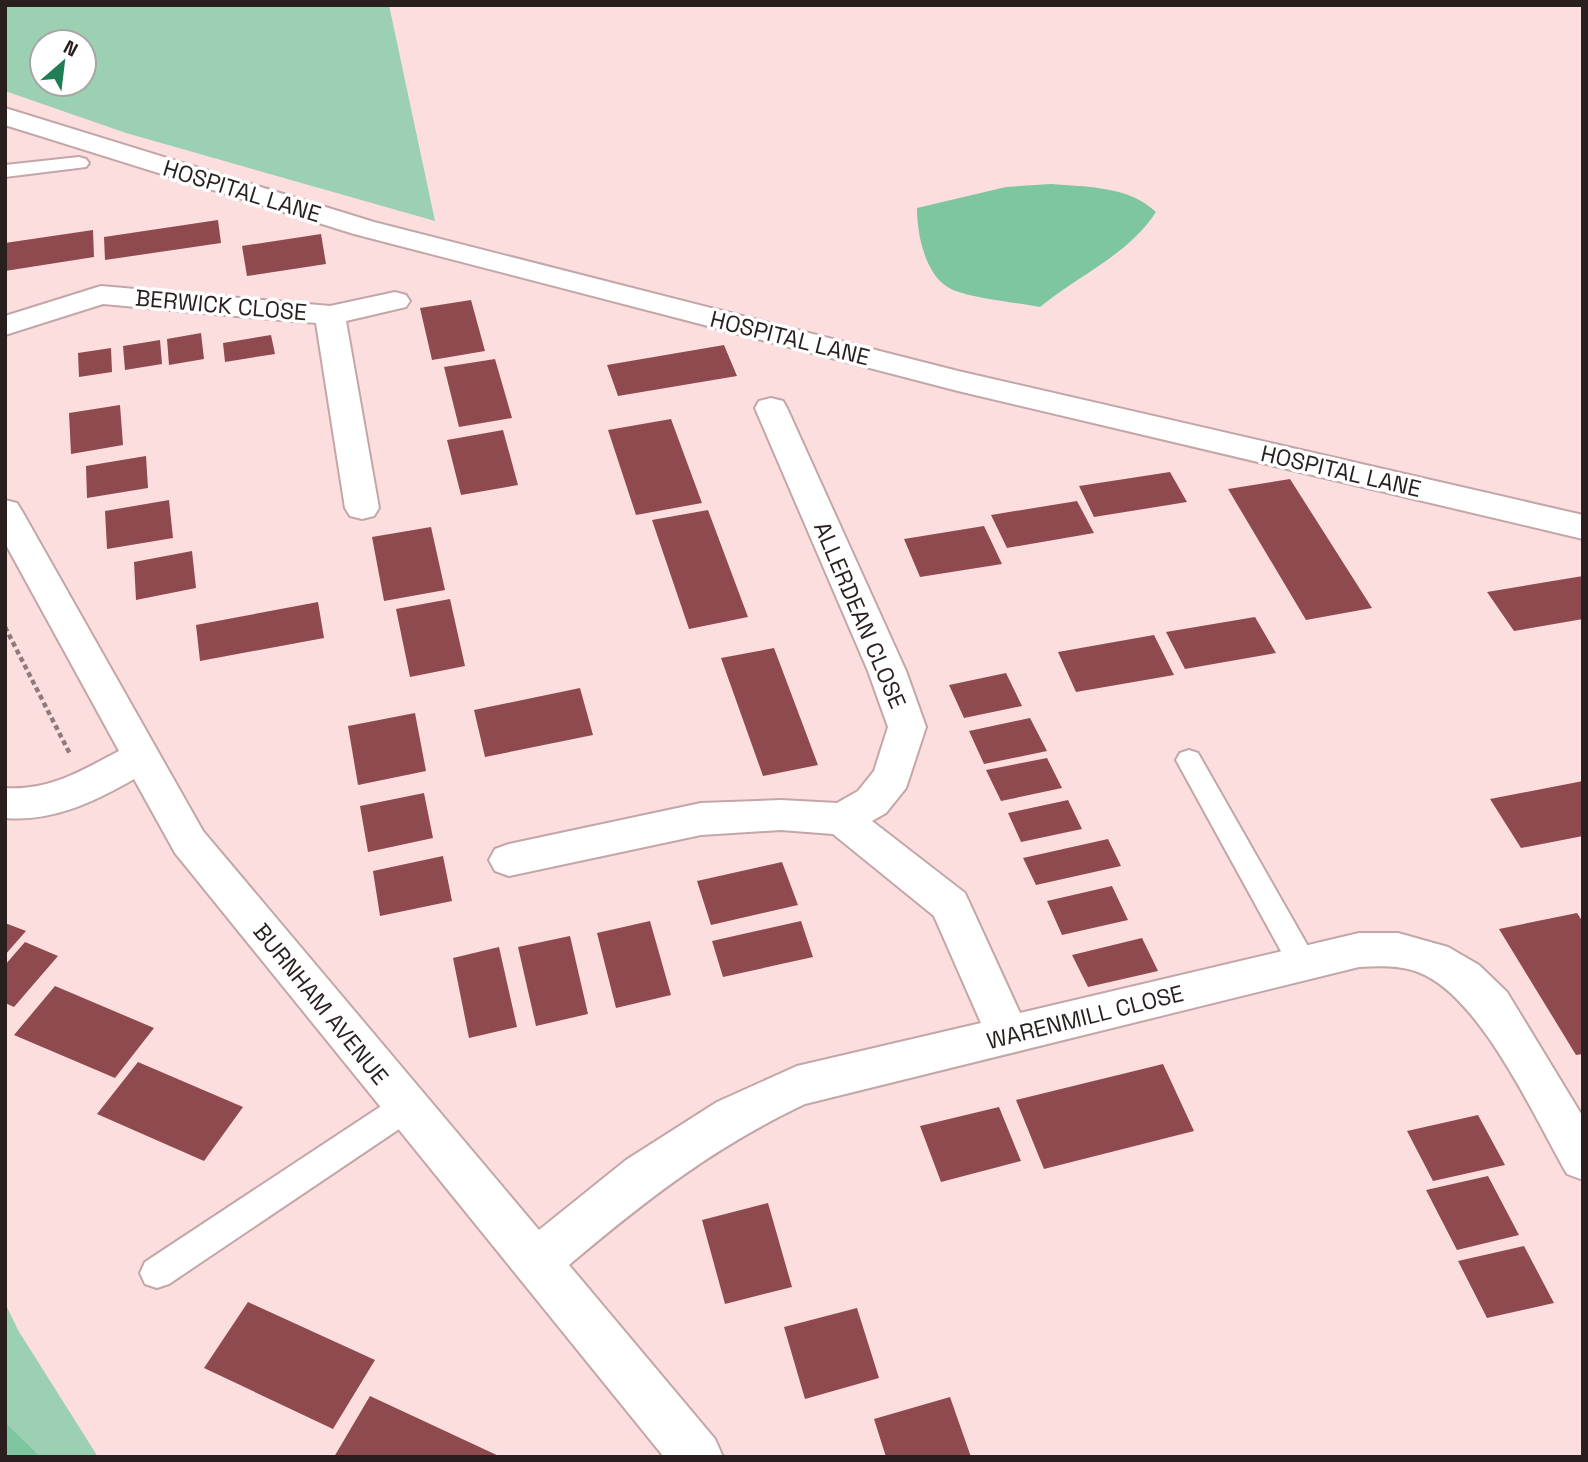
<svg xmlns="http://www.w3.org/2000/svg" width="1588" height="1462" font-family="'Space Grotesk',sans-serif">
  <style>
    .green { fill: #9cd0b3; fill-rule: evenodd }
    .forest { fill: #7dc69f }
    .building { fill: #8f4a4f }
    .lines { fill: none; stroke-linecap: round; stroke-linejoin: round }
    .service-casing { stroke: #c3a6a7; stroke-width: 4 }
    .minor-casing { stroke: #c3a6a7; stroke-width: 4 }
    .path { stroke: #907b7c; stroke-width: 4.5; stroke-dasharray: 5 3.5; stroke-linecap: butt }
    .service { fill: #fff; fill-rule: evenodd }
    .minor { fill: #fff; fill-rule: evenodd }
    .labels { text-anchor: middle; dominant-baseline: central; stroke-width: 7; stroke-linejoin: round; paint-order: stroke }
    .street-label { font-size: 23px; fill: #2a1f1f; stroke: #fff }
  </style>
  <rect width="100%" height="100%" fill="#fddedf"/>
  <path class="green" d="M5 5H389L435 221 126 133 5 91ZM42 42H84V84H42Z
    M5 1303 18 1330 98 1457H41L5 1422Z"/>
  <path class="forest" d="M1051 184C1087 187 1129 186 1156 212 1128 255 1079 275 1040 307 1014 302 976 299 953 290 925 278 917 234 917 208L1006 187Z
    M5 1422 41 1457H5Z"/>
  <path class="building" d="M218 220 221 243 105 260 104 237Z
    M93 230 94 257 5 271V243Z
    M321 234 326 264 247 276 242 246Z
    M471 300 485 351 432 360 420 308Z
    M201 333 204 359 169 365 167 339Z
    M271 335 275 354 225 362 223 343Z
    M160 340 162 364 125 370 123 346Z
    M724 345 737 376 618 396 607 365Z
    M111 348 112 372 79 377 78 353Z
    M495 359 512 418 459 427 444 367Z
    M120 405 123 445 71 454 69 413Z
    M671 419 702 503 636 515 608 430Z
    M503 430 518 485 461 495 447 440Z
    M146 456 148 488 87 498 86 466Z
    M1170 472 1187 502 1094 517 1079 486Z
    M1290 479 1372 608 1306 620 1228 489Z
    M169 500 173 538 107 549 105 511Z
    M1077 501 1094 533 1007 548 991 515Z
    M708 510 748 617 689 629 652 520Z
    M984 526 1002 564 920 577 904 539Z
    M431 527 445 590 384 601 372 537Z
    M192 551 196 588 136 600 134 562Z
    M1583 576V619L1514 631 1487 592Z
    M450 599 465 666 410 677 396 609Z
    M318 602 324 638 200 661 196 625Z
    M1255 617 1276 653 1185 669 1166 632Z
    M1154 635 1174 675 1076 692 1058 652Z
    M774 648 818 765 763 776 721 658Z
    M1006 673 1022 706 964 718 949 685Z
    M580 688 593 735 485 757 474 710Z
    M415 713 426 771 358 785 348 726Z
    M1030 718 1047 751 984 764 969 731Z
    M1047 758 1062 788 1001 801 986 770Z
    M1583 781V836L1521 848 1490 799Z
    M424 793 433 838 368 852 360 806Z
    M1068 800 1082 829 1021 842 1008 813Z
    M1108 839 1121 866 1036 885 1023 858Z
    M443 856 452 901 380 916 373 871Z
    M782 862 798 905 711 925 697 881Z
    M1112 886 1128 920 1062 935 1047 901Z
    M1577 913 1583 922V1054L1576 1055 1499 929Z
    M650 921 671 995 616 1008 597 933Z
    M801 921 813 957 723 977 712 941Z
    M5 923 26 931 5 955Z
    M570 936 588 1014 536 1026 518 947Z
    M1142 938 1158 971 1088 987 1072 955Z
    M25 942 58 956 14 1007 5 1003V965Z
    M499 947 517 1027 469 1038 453 958Z
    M55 986 154 1028 115 1078 14 1035Z
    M138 1062 243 1107 204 1161 97 1114Z
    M1163 1064 1194 1131 1044 1169 1016 1100Z
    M999 1107 1021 1161 941 1182 920 1126Z
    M1478 1115 1505 1165 1433 1181 1407 1131Z
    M1488 1176 1519 1235 1457 1250 1426 1190Z
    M768 1203 792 1287 725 1304 702 1220Z
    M1524 1246 1554 1303 1487 1318 1458 1261Z
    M248 1302 375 1360 333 1429 204 1368Z
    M857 1308 879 1378 805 1399 784 1327Z
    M370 1396 501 1457H334Z
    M950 1397 971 1457H886L874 1419Z"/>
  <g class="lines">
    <g class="service-casing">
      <path id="service" d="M79 157 86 159 89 163 86 167 5 177V165Z
        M1189 750 1198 753 1313 955 1318 964 1313 973 1303 976 1293 973 1176 760 1180 753Z
        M406 1093 417 1097 421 1107 417 1117 169 1284 157 1288 145 1284 140 1273 145 1262 395 1097Z"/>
    </g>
    <g class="minor-casing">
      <path id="minor" d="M5 108 374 222 958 371 1583 515V539L958 391 354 234 5 125Z
        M101 286 330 306 395 292 406 295 410 301 406 307 346 321 379 508 374 516 362 519 350 516 345 508 316 323 103 304 5 335V316Z
        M771 398 783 401 787 408 906 671 926 727 906 788 886 813 872 821 965 893 1020 1013 1359 933H1398L1448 947 1479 965 1507 992 1583 1117V1180L1567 1174C1534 1117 1480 995 1418 972 1400 965 1378 966 1359 967L805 1104C714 1147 646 1200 569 1265L715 1439 723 1457H664L175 853 134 779C94 802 52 822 5 818V788C49 791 81 771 119 751L5 543V500L17 503 22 511 203 831 539 1230 626 1160 717 1102 797 1066 981 1023 934 916 833 834 781 830 701 835 509 876 495 871 489 860 495 849 509 844 701 803 781 800 837 803 858 791 874 771 888 727 868 671 755 408 759 401Z"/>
    </g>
    <path class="path" d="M5 627 70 754"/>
    <use href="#service" class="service"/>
    <use href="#minor" class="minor"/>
  </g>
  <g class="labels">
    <g class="street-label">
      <text transform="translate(242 191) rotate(17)">HOSPITAL LANE</text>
      <text transform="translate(221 305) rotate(5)">BERWICK CLOSE</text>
      <text transform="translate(790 338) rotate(14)">HOSPITAL LANE</text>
      <text transform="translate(1341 471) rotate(13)">HOSPITAL LANE</text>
      <text transform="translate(860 615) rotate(67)">ALLERDEAN CLOSE</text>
      <text transform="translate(321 1004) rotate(51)">BURNHAM AVENUE</text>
      <text transform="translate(1085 1017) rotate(-14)">WARENMILL CLOSE</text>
    </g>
  </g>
  <rect width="1588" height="1462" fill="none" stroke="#2a1f1f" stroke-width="14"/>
  <g transform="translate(63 63) rotate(28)"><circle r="33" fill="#ffffff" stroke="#aaa5a5" stroke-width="2"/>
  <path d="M0-5L12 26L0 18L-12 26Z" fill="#1f7e55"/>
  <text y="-10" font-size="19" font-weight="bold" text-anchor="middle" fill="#2a1f1f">N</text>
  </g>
</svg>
